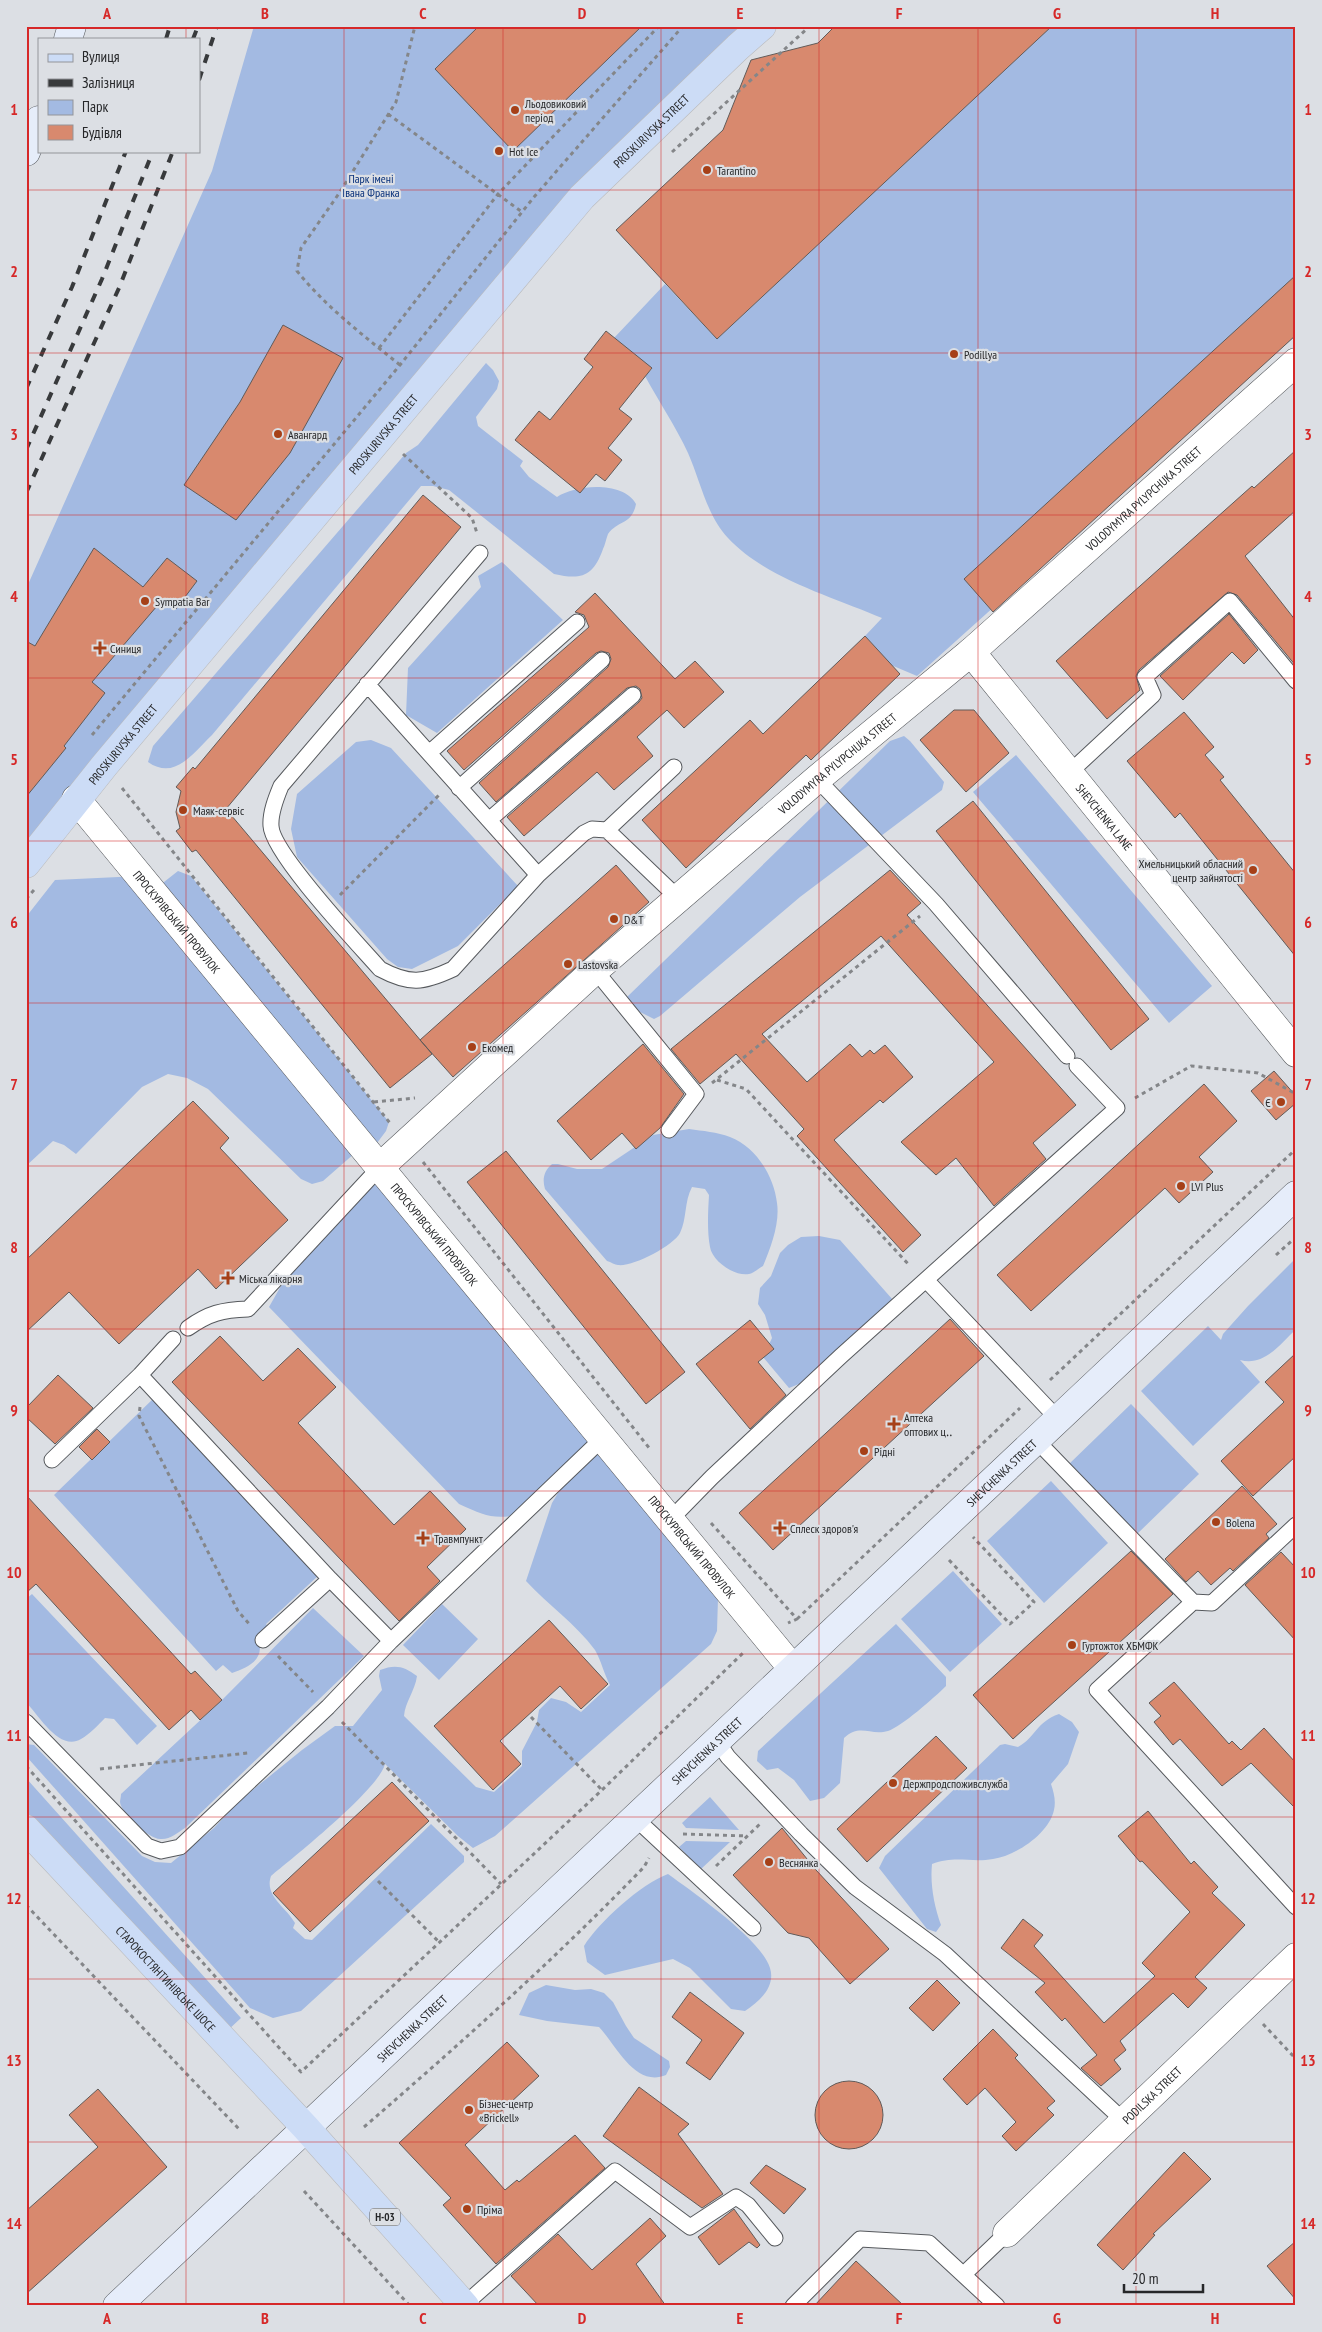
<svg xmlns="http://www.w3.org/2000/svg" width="1322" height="2332" font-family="'PT Sans Narrow',sans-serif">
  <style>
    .green { fill: #a3bae2 }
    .building { fill: #d8896e; stroke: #615b59 }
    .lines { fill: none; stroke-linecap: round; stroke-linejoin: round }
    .lane-casing { stroke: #56595d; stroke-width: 17 }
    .street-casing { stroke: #56595d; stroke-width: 29 }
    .secondary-casing { stroke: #56595d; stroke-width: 29 }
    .primary-casing { stroke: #bababb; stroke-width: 29 }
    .path { stroke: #848689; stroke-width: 3; stroke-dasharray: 4 4; stroke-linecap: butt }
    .lane { stroke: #fff; stroke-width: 15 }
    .street { stroke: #fff; stroke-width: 28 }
    .secondary { stroke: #e6edfa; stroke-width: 28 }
    .primary { stroke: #ccdcf6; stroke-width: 28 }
    .rail { stroke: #383a3c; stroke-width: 4; stroke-dasharray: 9 9; stroke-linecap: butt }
    .grid { fill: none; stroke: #d62828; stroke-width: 1; stroke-opacity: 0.55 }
    .poi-dot { fill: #a64018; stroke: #dcdfe4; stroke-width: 2 }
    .labels { text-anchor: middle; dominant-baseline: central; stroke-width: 4.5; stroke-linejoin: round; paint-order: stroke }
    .shield { fill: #dcdfe4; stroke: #5d5e61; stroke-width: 1 }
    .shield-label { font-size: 11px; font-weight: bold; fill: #262729 }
    .poi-label { font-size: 12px; fill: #262729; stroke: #dcdfe4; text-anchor: start }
    .street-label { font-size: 12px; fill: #262729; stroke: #dcdfe4 }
    .park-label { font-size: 12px; fill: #07307a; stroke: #dcdfe4 }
    .neatline { fill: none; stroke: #d62828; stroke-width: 2 }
    .grid-label { font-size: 16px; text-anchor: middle; font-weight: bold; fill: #d62828 }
  </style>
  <rect width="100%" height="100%" fill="#dcdfe4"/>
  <path class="green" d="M254 26H743L26 844V589L212 171Z
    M1035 26H1296V335L917 676 891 665 865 636 882 618C833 597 765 578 728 538 707 516 700 480 688 453 676 427 659 402 645 376L652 369 614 338 665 284 717 339 1042 35Z
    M486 363 493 370 499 381 497 389 476 417 478 426 523 461 520 466 529 477 557 497C576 484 624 481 636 504 632 525 618 520 608 534 606 539 605 545 603 549 593 577 581 580 554 574L449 490 433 486H421L212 735C193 753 175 781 148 762L153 746 406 453 418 445Z
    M502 562 563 620 437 733 406 715 408 668 481 587 478 576Z
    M904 736 910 741 944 782 942 790 800 897 660 1016 654 1019 630 1007 627 997 890 741Z
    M371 740 391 748 518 886 458 946 412 969 398 967 387 959 297 857 291 829 297 794 356 742Z
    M1016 755 1212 986 1169 1023 973 792Z
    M178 871 191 876 389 1122 386 1131 377 1143 363 1146 323 1181 312 1184 301 1179 208 1089 187 1078 168 1074 142 1087 76 1154 64 1145 53 1141 26 1166V917L55 880 140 876 159 899 164 882Z
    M689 1129C703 1131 717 1132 730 1137 756 1147 774 1176 777 1203 780 1223 771 1247 763 1266 759 1268 754 1273 749 1274 735 1277 712 1261 710 1247 707 1231 708 1212 709 1195L705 1189 692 1187C684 1202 687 1219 680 1233 673 1246 633 1267 618 1265 615 1265 611 1262 607 1261L545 1189C542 1179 544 1171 552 1164H558L577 1169H602L653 1135Z
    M380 1167 603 1438 523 1514C493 1520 486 1516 459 1504L269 1307 286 1277Z
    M819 1236 840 1240 893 1300 804 1382 789 1388 763 1357 772 1338 765 1315 758 1304 760 1288 771 1276 780 1253 788 1245 801 1237Z
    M1296 1258V1329C1280 1345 1263 1367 1240 1360L1260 1382 1193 1446 1141 1391 1208 1326 1221 1340 1223 1334 1248 1306Z
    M156 1396 319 1575 266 1624 269 1629 259 1642C264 1660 247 1668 232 1673L223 1665 216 1671 54 1495Z
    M1131 1404 1199 1474 1136 1535 1068 1465Z
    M596 1453 607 1457 718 1598 717 1631 711 1644 495 1836 473 1848 458 1836 385 1764C379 1789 294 1857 271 1876 264 1896 286 1907 295 1923L293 1928 305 1939 312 1940 431 1824 464 1856V1862L301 2011 273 2018 250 2008 26 1756V1744L34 1745 142 1856 155 1862 171 1863 214 1828 239 1801 302 1750 335 1726H353L382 1690 379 1676 380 1670C395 1664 404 1666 417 1676 415 1691 405 1702 404 1716L476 1787 494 1792 522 1766V1751L537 1722 539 1710 551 1698 566 1702 581 1712 610 1685C604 1674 601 1660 595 1650 576 1624 548 1605 526 1581L552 1503 564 1483Z
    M1051 1481 1108 1543 1044 1603 987 1541Z
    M953 1571 1002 1624 950 1672 901 1619Z
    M32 1594 157 1726 137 1745 114 1719 105 1718C98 1725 90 1734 81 1739 60 1752 39 1716 26 1702V1599Z
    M442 1604 478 1639 439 1680 403 1645Z
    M313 1608 364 1656 185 1828C177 1833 170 1840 160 1839 149 1839 121 1813 120 1802 120 1800 121 1797 121 1794L222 1700Z
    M896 1624 946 1677V1686C935 1697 901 1727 888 1731 870 1736 860 1723 844 1738L840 1783 824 1798 810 1801 794 1780 778 1768 767 1770 757 1761 758 1751Z
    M1059 1714 1072 1722 1079 1732 1068 1764 1051 1784C1054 1793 1056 1801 1054 1810 1049 1834 1015 1856 993 1859 971 1863 955 1855 932 1864 930 1884 934 1906 941 1925L936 1932 927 1929 879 1868 885 1856 1000 1745 1005 1744 1018 1747C1036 1737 1036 1722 1059 1714Z
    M26 1778 241 2018 227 2031 26 1812Z
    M710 1797 739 1830 686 1828 682 1823Z
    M686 1841 730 1842 701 1869 679 1847Z
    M668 1874C694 1893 761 1939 770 1968 776 1987 759 2002 745 2011L731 2009 690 1968 673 1959 605 1975 587 1962 584 1946C599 1922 641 1884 668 1874Z
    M546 1985 575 1990 591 1989 604 1993 613 2002 626 2026 634 2038 669 2061 670 2067 666 2075C635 2088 616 2045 599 2027L547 2021 519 2015 529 1993Z"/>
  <path class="building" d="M479 26H642L513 151 435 69Z
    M835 26H1052L717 339 616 230 723 130 751 60 818 43Z
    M1296 275V335L993 612 964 579Z
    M283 325 343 358 290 453 236 520 184 485 240 402Z
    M606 331 652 368 619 409 632 419 608 448 622 460 605 481 596 474 580 493 515 440 539 411 550 420 593 367 584 359Z
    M1296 450V510L1245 556 1296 621V666L1237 595 1228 592 1139 670 1136 676 1140 690 1107 719 1056 661 1252 486 1254 488Z
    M423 495 461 527 226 809 432 1054 390 1088 196 850 192 852 176 831 180 828 176 812 181 791 176 787 193 767 195 769Z
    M94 548 143 587 167 558 197 581 176 609 163 599 92 682 105 693 64 746 66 748 26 797V641L35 646Z
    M595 593 675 679 695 661 724 692 684 728 667 710 637 737 653 756 614 790 597 772 524 836 507 817 639 702 642 698 640 689 636 686 627 688 496 802 479 783 608 667 611 659 609 653 601 651 596 653 464 770 447 751 589 627 584 615 575 612Z
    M1229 614 1258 650 1244 664 1232 652 1183 700 1160 676Z
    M865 636 900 674 811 760 806 755 686 868 642 820 750 720 763 734Z
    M954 710H974L1009 753 966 792 920 740Z
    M1184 712 1214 747 1205 755 1224 777 1220 780 1296 874V957L1180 813 1175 818 1127 761Z
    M973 801 1149 1019 1111 1050 936 831Z
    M616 865 649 902 453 1077 420 1040Z
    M890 870 921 903 907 915 1076 1105 1033 1143 1046 1159 994 1206 956 1158 936 1175 901 1142 994 1062 881 936 762 1034 807 1082 850 1044 862 1057 870 1050 874 1054 885 1045 913 1077 883 1103 880 1100 834 1140 921 1235 903 1252 797 1136 804 1129 736 1054 700 1084 671 1049Z
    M643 1044 684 1094 660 1128 636 1149 622 1133 591 1160 557 1121Z
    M1274 1071 1296 1096V1103L1276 1120 1251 1091Z
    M1204 1084 1237 1121 1199 1157 1213 1172 1179 1203 1165 1188 1031 1311 997 1275Z
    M193 1101 229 1138 220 1148 288 1220 216 1289 198 1269 119 1344 69 1292 26 1332V1260Z
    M506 1151 685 1372 646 1404 467 1182Z
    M950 1319 984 1356 773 1550 739 1513Z
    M750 1320 774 1349 758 1362 786 1395 750 1429 696 1364Z
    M220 1336 263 1381 298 1348 336 1387 298 1423 394 1525 430 1491 466 1529 427 1567 440 1581 399 1621 172 1382Z
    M1296 1353V1456L1253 1496 1221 1461 1284 1402 1265 1382Z
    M58 1375 93 1408 55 1444 26 1417V1408Z
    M97 1429 110 1442 92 1460 79 1447Z
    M1242 1486 1277 1524 1266 1534 1269 1538 1233 1571 1230 1568 1211 1585 1198 1571 1186 1582 1165 1559Z
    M26 1495 191 1674 195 1671 222 1700 200 1720 191 1710 169 1730 36 1584 26 1593Z
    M1131 1551 1173 1594 1013 1739 973 1695Z
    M1281 1552 1296 1568V1641L1245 1585Z
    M549 1620 608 1684 581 1709 560 1686 500 1741 521 1764 493 1790 434 1726Z
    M1174 1682 1229 1744 1232 1741 1241 1750 1264 1728 1296 1763V1809L1251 1763 1222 1786 1180 1739 1173 1745 1154 1722 1161 1716 1149 1703Z
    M936 1736 967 1768 867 1862 837 1829Z
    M392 1782 429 1821 310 1932 273 1893Z
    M1148 1811 1191 1864 1194 1861 1218 1887 1212 1893 1245 1925 1195 1977 1207 1988 1188 2008 1173 1993 1120 2041 1126 2050 1114 2060 1121 2069 1101 2086 1081 2068 1097 2055 1065 2018 1062 2021 1035 1992 1045 1983 1001 1948 1023 1919 1043 1935 1034 1946 1104 2023 1155 1976 1142 1963 1190 1912 1142 1861 1140 1862 1118 1836Z
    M782 1828 816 1870 889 1949 850 1984 809 1938 788 1933 733 1875Z
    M937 1980 960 2003 933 2031 909 2008Z
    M690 1992 744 2033 710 2080 686 2063 702 2040 672 2017Z
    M993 2029 1018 2055 1015 2058 1055 2101 1047 2108 1054 2115 1016 2151 1002 2136 1016 2122 985 2088 967 2105 943 2079Z
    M507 2042 539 2076 465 2145 505 2190 517 2180 519 2182 575 2135 605 2168 496 2264 443 2205 451 2198 399 2143Z
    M815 2115a34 34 0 1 1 68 0a34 34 0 1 1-68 0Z
    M639 2087 689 2124 678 2134 723 2194 702 2208 603 2136Z
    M98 2089 167 2167 26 2294V2211L98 2147 69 2115Z
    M1184 2152 1211 2179 1153 2234 1155 2235 1123 2270 1097 2245Z
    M766 2165 806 2189 784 2214 750 2183Z
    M734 2209 760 2245 757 2248 749 2242 719 2265 698 2237Z
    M650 2218 666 2236 636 2264 666 2306H539L511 2276 558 2234 592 2270Z
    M1296 2241V2300L1267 2266Z
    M856 2261 904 2306H814Z"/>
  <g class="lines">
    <g class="lane-casing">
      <path id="lane" d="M480 553 281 786C276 798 270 813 271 826 272 853 358 944 380 969 410 985 423 983 453 969L538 875 584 833 592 829 607 830 678 898
        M367 684 538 875
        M429 753 577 622
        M1069 773 1153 695 1145 677 1230 601 1296 681
        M817 779 936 904 1067 1056
        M459 788 602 660
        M489 820 633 695
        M607 830 674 767
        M595 970 696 1094 669 1130
        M927 1281 1058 1419
        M188 1328C209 1313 222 1310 248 1309L380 1167
        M140 1375 330 1579 391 1641 603 1438
        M1036 1440 1193 1602 1097 1690 1296 1907
        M52 1460 140 1375 173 1339
        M670 1520 712 1477 841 1356 1117 1108 1077 1066
        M1193 1602 1212 1603 1296 1525
        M263 1640 330 1579
        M26 1722 147 1846 161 1851 180 1847 328 1707 391 1641
        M717 1741 728 1757 801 1834 855 1887 945 1954 1124 2121
        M635 1818 753 1928
        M964 2274 1007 2233
        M464 2305 615 2171 690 2227 736 2197 748 2205 775 2238
        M793 2306 860 2239 929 2243 997 2306"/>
    </g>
    <g class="street-casing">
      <g id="street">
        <path id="s1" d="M971 652 1296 1053"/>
        <path id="s2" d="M76 799 793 1669"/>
        <path id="s3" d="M380 1167 595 970 817 779 971 652 1296 362"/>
        <path id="s4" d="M1007 2233 1296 1957"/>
      </g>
    </g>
    <g class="secondary-casing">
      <g id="secondary">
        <path d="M68 39 72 26"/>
        <path d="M26 152 39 120"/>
        <path id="s5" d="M117 2306 1296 1195"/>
      </g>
    </g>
    <g class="primary-casing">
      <g id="primary">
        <path id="s6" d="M26 864 104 766 582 197 738 47 762 26"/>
        <path id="s7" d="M26 1829 306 2128 465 2306"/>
      </g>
    </g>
    <path class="path" d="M388 114 522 212
      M672 152 810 26
      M379 348 498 194 659 26
      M400 365C364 336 326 307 297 271L301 248 340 192 396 102 415 26
      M403 454 472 518 477 533
      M92 735 400 365 534 197 683 26
      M122 788 390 1123
      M340 895 440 794
      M26 899 34 890
      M717 1080 746 1089 910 1266
      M712 1083 920 916
      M1135 1098 1191 1066 1258 1073 1296 1094
      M374 1102 415 1098
      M423 1162 650 1449
      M1276 1255 1296 1237
      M1050 1380 1296 1149
      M140 1407 139 1416 238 1611 250 1625
      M711 1523 797 1619 788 1623
      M949 1560 1010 1624 1034 1602 973 1537
      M797 1619 1020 1408
      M278 1656 313 1692
      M531 1717 602 1790
      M342 1722 501 1884
      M26 1766 301 2072 602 1790 744 1652
      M100 1769 248 1753
      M683 1834 747 1836
      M716 1866 762 1822
      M378 1881 439 1942
      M26 1905 239 2129
      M1263 2024 1296 2059
      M364 2127C460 2044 555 1959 644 1867L649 1858
      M304 2191 410 2306"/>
    <use href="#lane" class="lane"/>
    <use href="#street" class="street"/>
    <use href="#secondary" class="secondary"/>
    <use href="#primary" class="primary"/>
    <path class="rail" d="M166 39 170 26
      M193 39 198 26
      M199 80 217 26
      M26 389 72 287 126 151
      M26 450 102 279 153 151
      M26 493 119 288 173 151"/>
  </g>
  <path class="grid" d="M186 26V39M344 26V2306M503 26V2306M661 26V2306M819 26V2306M978 26V2306M1136 26V2306M186 151V2306M26 190H1296M26 353H1296M26 515H1296M26 678H1296M26 841H1296M26 1003H1296M26 1166H1296M26 1329H1296M26 1491H1296M26 1654H1296M26 1817H1296M26 1979H1296M26 2142H1296"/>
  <g class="poi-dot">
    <circle cx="515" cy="110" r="5"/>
    <circle cx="499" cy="151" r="5"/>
    <circle cx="707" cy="170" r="5"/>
    <circle cx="954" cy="354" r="5"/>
    <circle cx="278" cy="434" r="5"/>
    <circle cx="145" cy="601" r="5"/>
    <path d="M97.5 640.5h5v5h5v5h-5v5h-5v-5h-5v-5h5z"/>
    <circle cx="183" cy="810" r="5"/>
    <circle cx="1253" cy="870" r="5"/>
    <circle cx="614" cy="919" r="5"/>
    <circle cx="568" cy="964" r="5"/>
    <circle cx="472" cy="1047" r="5"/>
    <circle cx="1281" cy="1102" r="5"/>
    <circle cx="1181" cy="1186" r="5"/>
    <path d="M225.5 1270.5h5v5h5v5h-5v5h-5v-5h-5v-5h5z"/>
    <path d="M891.5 1416.5h5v5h5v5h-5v5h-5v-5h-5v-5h5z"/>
    <circle cx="864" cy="1451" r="5"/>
    <circle cx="1216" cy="1522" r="5"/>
    <path d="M777.5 1520.5h5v5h5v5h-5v5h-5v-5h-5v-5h5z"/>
    <path d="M420.5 1530.5h5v5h5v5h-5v5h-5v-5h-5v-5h5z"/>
    <circle cx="1072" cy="1645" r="5"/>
    <circle cx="893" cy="1783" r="5"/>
    <circle cx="769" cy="1862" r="5"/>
    <circle cx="469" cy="2110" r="5"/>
    <circle cx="467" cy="2209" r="5"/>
  </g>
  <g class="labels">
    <rect class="shield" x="370" y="2208.5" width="30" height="17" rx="4"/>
    <g class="shield-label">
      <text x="385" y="2217">Н-03</text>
    </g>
    <g class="poi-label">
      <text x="525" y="103">Льодовиковий<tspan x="525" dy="14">період</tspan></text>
      <text x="509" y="151">Hot Ice</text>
      <text x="717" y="170">Tarantino</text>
      <text x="964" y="354">Podillya</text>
      <text x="288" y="434">Авангард</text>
      <text x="155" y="601">Sympatia Bar</text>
      <text x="110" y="648">Синиця</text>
      <text x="193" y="810">Маяк-сервіс</text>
      <text x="1243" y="863" text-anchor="end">Хмельницький обласний<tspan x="1243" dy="14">центр зайнятості</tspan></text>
      <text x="624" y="919">D&amp;T</text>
      <text x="578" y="964">Lastovska</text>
      <text x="482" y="1047">Екомед</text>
      <text x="1271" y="1102" text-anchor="end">Є</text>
      <text x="1191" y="1186">LVI Plus</text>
      <text x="239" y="1278">Міська лікарня</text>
      <text x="904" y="1417">Аптека<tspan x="904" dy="14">оптових ц‥</tspan></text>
      <text x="874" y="1451">Рідні</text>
      <text x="1226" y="1522">Bolena</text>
      <text x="790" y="1528">Сплеск здоров'я</text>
      <text x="434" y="1538">Травмпункт</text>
      <text x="1082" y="1645">Гуртожток ХБМФК</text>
      <text x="903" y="1783">Держпродспоживслужба</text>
      <text x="779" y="1862">Веснянка</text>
      <text x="479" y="2103">Бізнес-центр<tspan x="479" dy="14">«Brickell»</tspan></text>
      <text x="477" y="2209">Пріма</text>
    </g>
    <g class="street-label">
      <text stroke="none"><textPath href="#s6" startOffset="964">PROSKURIVSKA STREET</textPath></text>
      <text stroke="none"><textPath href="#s6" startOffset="559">PROSKURIVSKA STREET</textPath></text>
      <text stroke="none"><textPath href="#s3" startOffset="1015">VOLODYMYRA PYLYPCHUKA STREET</textPath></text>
      <text stroke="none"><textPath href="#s6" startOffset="154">PROSKURIVSKA STREET</textPath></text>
      <text stroke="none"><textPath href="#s3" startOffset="610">VOLODYMYRA PYLYPCHUKA STREET</textPath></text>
      <text stroke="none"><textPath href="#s1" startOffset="212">SHEVCHENKA LANE</textPath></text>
      <text stroke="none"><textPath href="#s2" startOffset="159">ПРОСКУРІВСЬКИЙ ПРОВУЛОК</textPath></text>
      <text stroke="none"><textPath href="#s2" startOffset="564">ПРОСКУРІВСЬКИЙ ПРОВУЛОК</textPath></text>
      <text stroke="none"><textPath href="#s5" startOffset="1215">SHEVCHENKA STREET</textPath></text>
      <text stroke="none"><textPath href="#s2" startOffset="969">ПРОСКУРІВСЬКИЙ ПРОВУЛОК</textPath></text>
      <text stroke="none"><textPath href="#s5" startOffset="810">SHEVCHENKA STREET</textPath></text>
      <text stroke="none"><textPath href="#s7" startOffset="205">СТАРОКОСТЯНТИНІВСЬКЕ ШОСЕ</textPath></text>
      <text stroke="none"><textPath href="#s5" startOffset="405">SHEVCHENKA STREET</textPath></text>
      <text stroke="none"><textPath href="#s4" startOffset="200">PODILSKA STREET</textPath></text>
    </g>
    <g class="park-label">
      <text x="371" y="178">Парк імені<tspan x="371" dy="14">Івана Франка</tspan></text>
    </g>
  </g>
  <rect width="1322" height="2332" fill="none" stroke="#dcdfe4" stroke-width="55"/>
  <rect x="38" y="38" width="162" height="115" fill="#dcdfe4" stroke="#939599"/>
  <rect x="48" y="54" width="25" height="8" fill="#ccdcf6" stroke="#939599"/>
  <text x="82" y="62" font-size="15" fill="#262729">Вулиця</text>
  <rect x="48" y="79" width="25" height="8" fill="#383a3c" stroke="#939599"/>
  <text x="82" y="88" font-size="15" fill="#262729">Залізниця</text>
  <rect x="48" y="100" width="25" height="15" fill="#a3bae2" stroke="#939599"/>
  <text x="82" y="112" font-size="15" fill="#262729">Парк</text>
  <rect x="48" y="125" width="25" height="15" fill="#d8896e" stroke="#939599"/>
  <text x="82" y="138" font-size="15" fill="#262729">Будівля</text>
  <path d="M1124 2284v8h79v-8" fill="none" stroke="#262729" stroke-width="2.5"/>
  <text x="1132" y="2284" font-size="15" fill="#262729" stroke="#dcdfe4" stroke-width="4" paint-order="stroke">20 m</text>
  <rect x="28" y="28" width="1266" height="2276" class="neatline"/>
  <g class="grid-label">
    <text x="107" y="19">A</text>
    <text x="265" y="19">B</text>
    <text x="423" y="19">C</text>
    <text x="582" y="19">D</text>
    <text x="740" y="19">E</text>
    <text x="899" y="19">F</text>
    <text x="1057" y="19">G</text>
    <text x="1215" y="19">H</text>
    <text x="14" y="115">1</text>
    <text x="1308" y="115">1</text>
    <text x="14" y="277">2</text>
    <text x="1308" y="277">2</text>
    <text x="14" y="440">3</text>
    <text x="1308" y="440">3</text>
    <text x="14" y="602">4</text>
    <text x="1308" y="602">4</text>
    <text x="14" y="765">5</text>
    <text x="1308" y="765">5</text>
    <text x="14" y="928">6</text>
    <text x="1308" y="928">6</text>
    <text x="14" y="1090">7</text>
    <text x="1308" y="1090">7</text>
    <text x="14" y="1253">8</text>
    <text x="1308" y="1253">8</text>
    <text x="14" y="1416">9</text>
    <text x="1308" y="1416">9</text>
    <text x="14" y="1578">10</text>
    <text x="1308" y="1578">10</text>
    <text x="14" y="1741">11</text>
    <text x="1308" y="1741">11</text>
    <text x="14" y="1904">12</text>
    <text x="1308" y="1904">12</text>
    <text x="14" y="2066">13</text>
    <text x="1308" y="2066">13</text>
    <text x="14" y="2229">14</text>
    <text x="1308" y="2229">14</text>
    <text x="107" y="2324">A</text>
    <text x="265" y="2324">B</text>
    <text x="423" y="2324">C</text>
    <text x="582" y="2324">D</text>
    <text x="740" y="2324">E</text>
    <text x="899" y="2324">F</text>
    <text x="1057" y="2324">G</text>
    <text x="1215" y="2324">H</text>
  </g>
</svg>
